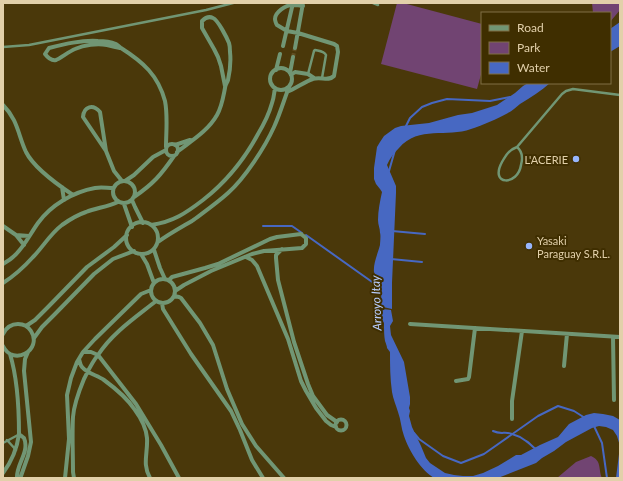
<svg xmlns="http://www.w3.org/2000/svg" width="623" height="481" font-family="Lato,sans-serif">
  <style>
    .green { fill: #714472 }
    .water { fill: #4768c2 }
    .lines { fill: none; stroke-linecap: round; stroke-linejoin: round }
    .stream { stroke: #4768c2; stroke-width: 2 }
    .street-tunnel { stroke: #614f22; stroke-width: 4; stroke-dasharray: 4 2; stroke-linecap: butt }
    .lane { stroke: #719674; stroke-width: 2.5 }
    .street { stroke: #719674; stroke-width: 4 }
    .poi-dot { fill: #98b6fd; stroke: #3f2e00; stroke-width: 1.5 }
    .labels { text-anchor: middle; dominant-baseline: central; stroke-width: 4; stroke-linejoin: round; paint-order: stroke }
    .poi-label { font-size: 11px; fill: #e2d0aa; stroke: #3f2e00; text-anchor: end }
    .water-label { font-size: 12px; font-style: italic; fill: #b6cbfa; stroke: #3f2e00 }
  </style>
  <rect width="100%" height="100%" fill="#4a380a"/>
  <path class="green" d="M397 3H403L482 24V71L477 89 381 64Z
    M592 3H620V10L610 22V13H593Z
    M591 456C602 461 598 468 602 478H557L576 462Z"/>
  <path class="water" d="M620 22V46L610 52V29Z
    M528 83H550C541 91 531 97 520 104 516 107 512 111 508 113 497 119 483 125 471 129 447 138 419 125 399 148 394 153 390 158 387 165L396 186V193L392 283V309L383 307 381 305C381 298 382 290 380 283 379 279 375 276 374 272 373 264 378 253 380 245 380 243 381 235 380 233 380 228 378 225 378 220 378 211 380 201 382 192L380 189 376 184 374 179V168L377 147 380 142 384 136 395 128 401 126 429 123 458 115 472 113 497 105 515 93 523 86Z
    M383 309 391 310 393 321 390 326 391 335 404 362 410 397V404L409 408 410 411 409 416 412 427 421 446 426 458 430 463 445 473 454 475 463 476H473L483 473 498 466 516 455H521L540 445 558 437 569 424 586 415 594 413 603 414 613 416 620 420V478H616L620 446 617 436 613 430 606 427 599 426 592 428 566 442 554 451 542 458 536 463 498 478H434C421 470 409 451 404 436 401 428 401 420 398 412 396 405 393 399 392 392 390 378 390 365 390 352L387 348C387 346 386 344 385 341 384 336 384 329 384 323 379 316 380 317 383 309Z"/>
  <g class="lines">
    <path class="stream" d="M405 128 410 118 422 107 432 103 447 99 490 101 510 97
      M389 171 395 150
      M263 226H292L302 233
      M392 231 425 234
      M306 235 382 289
      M391 259 422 262
      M594 426 602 443 607 478
      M493 431C501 435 505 431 512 434 516 435 522 438 526 441 530 443 532 447 536 449
      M414 433 419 439 443 456 461 463 484 454 538 416 558 406 574 411 585 418"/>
    <path class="street-tunnel" d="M293 57 295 48"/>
    <path class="lane" d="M373 3 378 5
      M3 47 29 45 206 10 233 3
      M308 74 314 51 315 50C319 51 324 51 326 55L322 78
      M517 147C523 152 523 158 521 165 518 186 489 186 502 162 506 155 509 150 517 147L562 94 566 91 573 89 620 95
      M7 440 16 450
      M3 443 18 435"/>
    <path class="street" d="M283 46 293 3
      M120 48C115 47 111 46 107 45 97 43 84 45 75 49 70 51 59 59 56 60 51 61 48 58 45 54L49 48C65 44 81 40 98 41 103 41 111 42 116 44 118 45 119 47 121 48 143 62 158 75 165 101 168 116 166 132 166 147
      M295 48 303 3
      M270 79a11 11 0 1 1 22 0a11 11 0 1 1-22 0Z
      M276 70 280 54
      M290 73 293 57
      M291 75 295 72 308 74 314 78
      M287 92C295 89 306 81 313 79 321 76 328 82 334 76L338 52 337 46 334 44 298 33 287 31 277 25C276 24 275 20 275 19 275 12 286 5 292 5 296 5 299 5 303 6
      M3 105C18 120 18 135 26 152 34 168 58 185 73 195
      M166 150a6 6 0 1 1 12 0a6 6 0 1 1-12 0Z
      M175 145 190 140
      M106 151 100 112C93 104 84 106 83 117L106 151 114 171 122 181
      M177 152C191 141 208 131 217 115 222 106 223 98 225 88 225 85 227 83 228 80 230 71 231 61 230 52 230 50 230 46 229 43 227 38 218 20 213 18 209 16 205 18 202 21V28L214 49 218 57 221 66 225 86
      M113 192a11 11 0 1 1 22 0a11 11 0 1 1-22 0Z
      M125 181 134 175 153 157 166 150
      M62 187 64 200
      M134 197C153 184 161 175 174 156
      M132 200 135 207 143 223
      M124 204 132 227
      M126 238a16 16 0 1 1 32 0a16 16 0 1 1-32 0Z
      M151 225C173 222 186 213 203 200 226 182 244 160 258 134 264 124 269 114 272 103 274 98 274 93 275 88
      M3 226 16 235 24 245
      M16 235 29 236
      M158 242C169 234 180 228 192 221 204 212 217 203 228 193 245 178 265 147 274 127 280 114 284 100 289 87
      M282 249 276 255V258L278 280 294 342 308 384 313 396 327 415 337 422
      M154 250 160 268 165 279
      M141 254 147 264 154 283
      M246 257 252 260 257 266 288 339 301 381 306 391 316 408 326 421 331 425 336 427
      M3 264C6 262 10 260 13 257 24 248 30 234 38 223 51 205 73 192 95 188 101 187 107 188 113 188
      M151 291a12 12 0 1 1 24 0a12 12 0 1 1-24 0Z
      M169 280 172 277 205 268 218 264 270 239 277 237 301 234 306 238V244L302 248 264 251 252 254 211 271 184 285 175 291
      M3 283C14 276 24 267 33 257 43 247 50 234 62 225 69 220 77 215 86 212 96 208 107 207 118 202
      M174 296 179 297 181 298 200 323 213 345 227 389 242 424 256 446 284 478
      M162 303 163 309 191 354 231 411 240 430 252 460 263 478
      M410 324 620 337
      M26 326 35 320 48 307 87 267 114 247 127 235
      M3 334C6 328 11 324 18 324 23 324 28 326 31 331 43 350 13 367 3 346
      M613 337 614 400
      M34 338 42 327 55 314 94 274 113 259 134 251
      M84 352H91L98 355 136 404 161 445 179 478
      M79 359C80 362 80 365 82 367 88 374 97 375 104 380 115 388 127 398 135 410 141 418 146 428 147 438 148 453 142 464 150 478
      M564 366 567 334
      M456 381 468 379 469 377 475 328
      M512 419V401L522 331
      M335.5 425a5.5 5.5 0 1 1 11 0a5.5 5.5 0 1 1-11 0Z
      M3 473C12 461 17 449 19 434 19 410 17 377 10 354
      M17 478C16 464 30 452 24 438L19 434
      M18 478 21 476 28 456 31 442 24 371 25 359 28 352
      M65 478 69 439 67 395 71 378 77 362 83 352 95 339 141 294 151 290
      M74 478 73 472C73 454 72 435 73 417 74 404 79 391 84 379 88 371 92 362 98 355 112 333 136 317 156 301"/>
  </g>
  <g class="poi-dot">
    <circle cx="576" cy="159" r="4"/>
    <circle cx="529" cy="246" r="4"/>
  </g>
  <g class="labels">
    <g class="poi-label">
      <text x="568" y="159">L'ACERIE</text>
      <text x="537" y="240" text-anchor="start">Yasaki<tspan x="537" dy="13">Paraguay S.R.L.</tspan></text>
    </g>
    <g class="water-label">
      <text transform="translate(376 303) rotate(-92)">Arroyo Itay</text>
    </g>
  </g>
  <rect width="623" height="481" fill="none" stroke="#e2d0aa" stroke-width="8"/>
  <rect x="481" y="12" width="130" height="72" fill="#3f2e00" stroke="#806f44"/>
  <rect x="489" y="25" width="20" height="6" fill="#719674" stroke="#806f44"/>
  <text x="517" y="32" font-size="12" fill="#e2d0aa">Road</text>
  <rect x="489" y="42" width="20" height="12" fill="#714472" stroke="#806f44"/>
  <text x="517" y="52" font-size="12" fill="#e2d0aa">Park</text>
  <rect x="489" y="62" width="20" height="12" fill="#4768c2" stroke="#806f44"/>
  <text x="517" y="72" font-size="12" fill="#e2d0aa">Water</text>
</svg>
